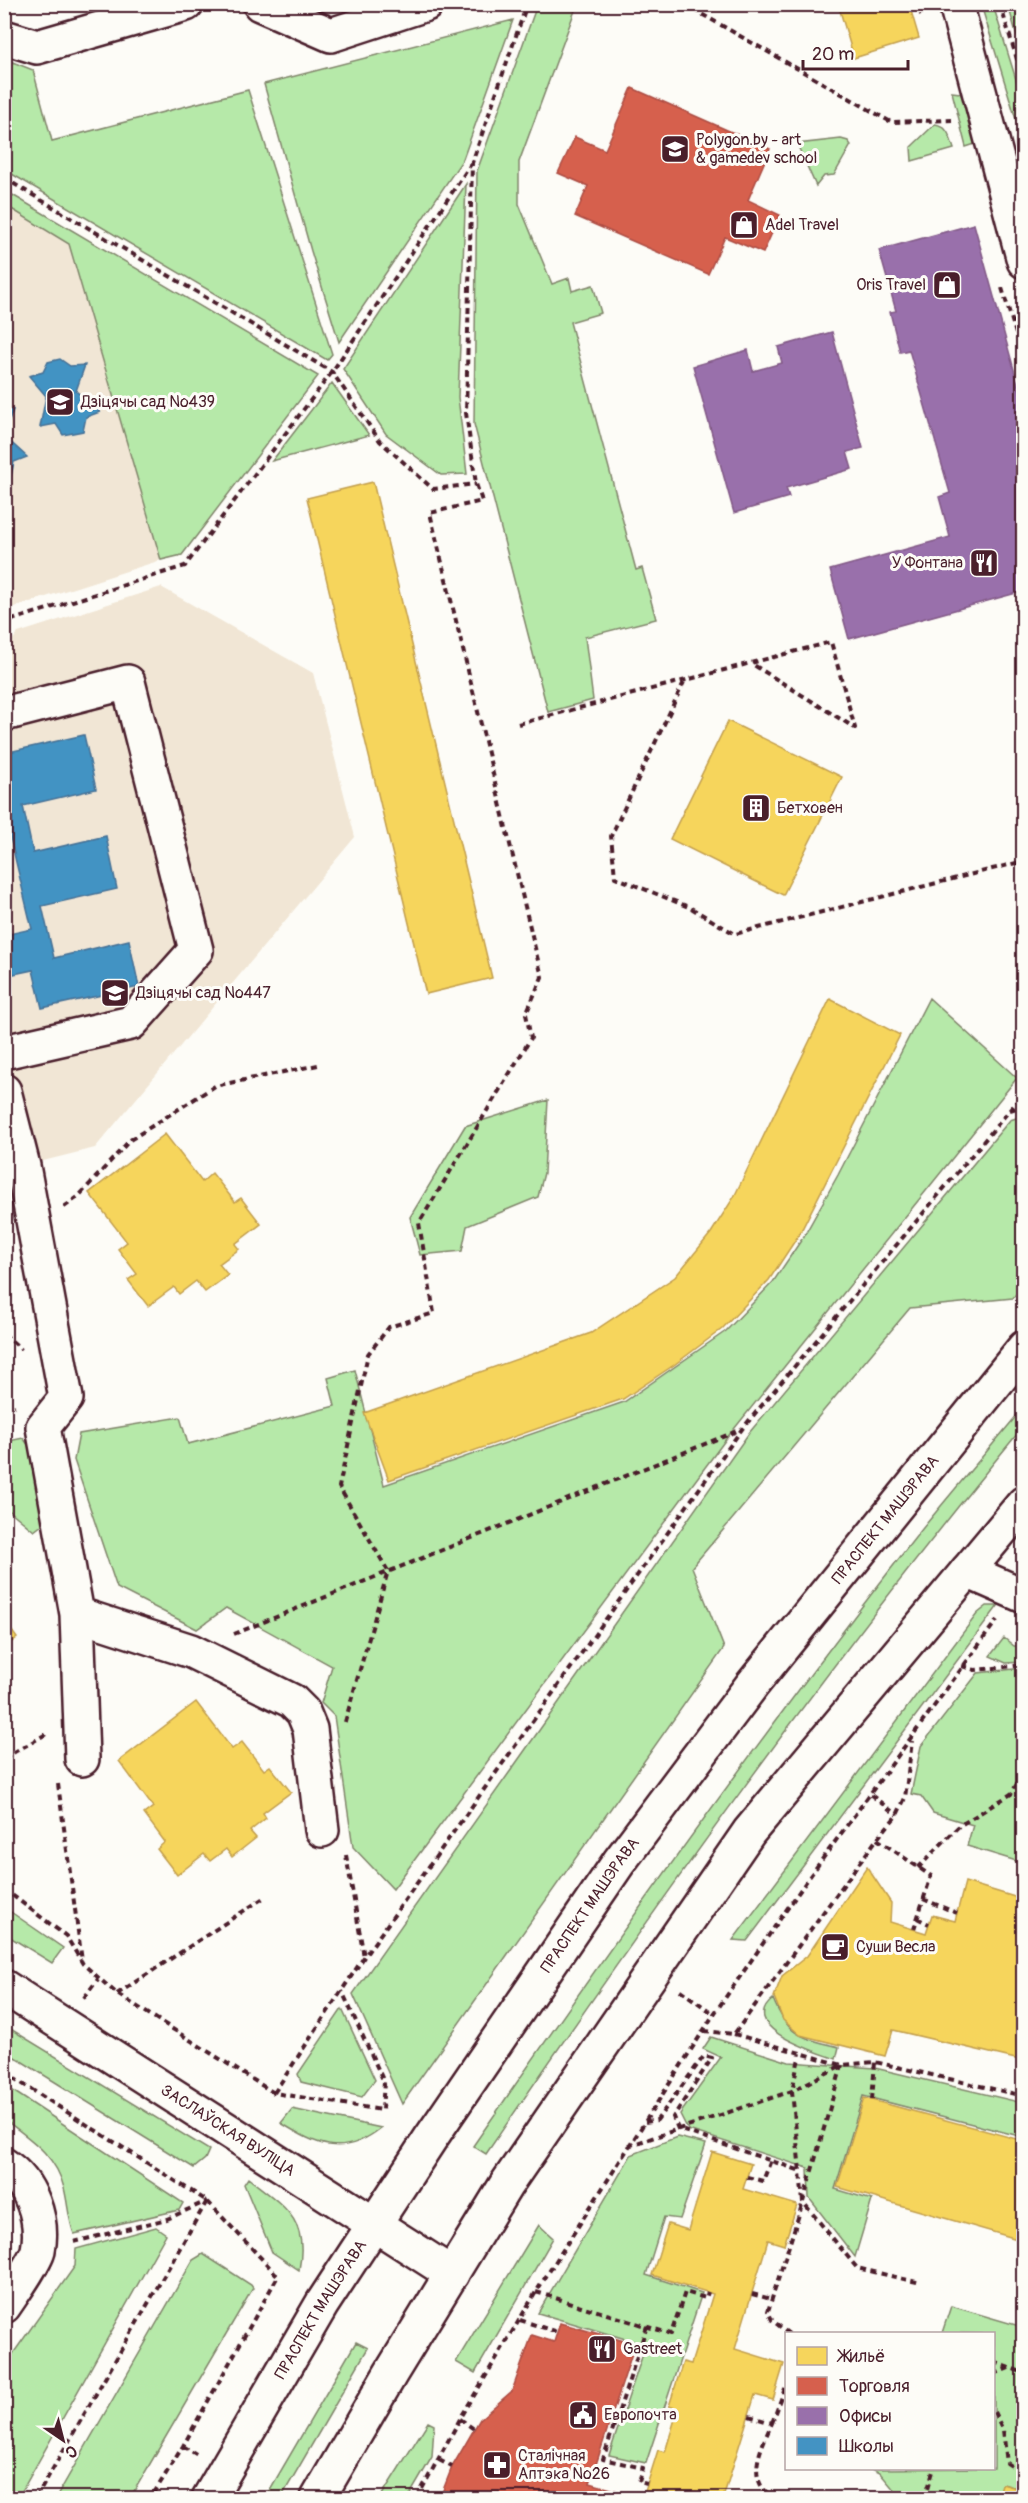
<svg xmlns="http://www.w3.org/2000/svg" width="1028" height="2503" font-family="Pangolin,sans-serif">
  <style>
    .built { fill: #f1e6d5 }
    .green { fill: #b6e9a9; stroke: #80846a; stroke-width: 1.5 }
    .homes { fill: #f6d55c; stroke: #c29e4d; stroke-width: 1.5 }
    .shops { fill: #d6604d; stroke: #ac4c43; stroke-width: 1.5 }
    .offices { fill: #9970ab; stroke: #815885; stroke-width: 1.5 }
    .schools { fill: #4393c3; stroke: #457095; stroke-width: 1.5 }
    .lines { fill: none; stroke-linecap: round; stroke-linejoin: round }
    .minor-casing { stroke: #4a1f2b; stroke-width: 38 }
    .major-casing { stroke: #4a1f2b; stroke-width: 38 }
    .path { stroke: #4a1f2b; stroke-width: 4; stroke-dasharray: 6 4.5; stroke-linecap: butt }
    .minor { stroke: #fdfcf7; stroke-width: 33 }
    .major { stroke: #fdfcf7; stroke-width: 33 }
    .labels { text-anchor: middle; dominant-baseline: central; stroke-width: 6; stroke-linejoin: round; paint-order: stroke }
    .poi-label { font-size: 16px; fill: #4a1f2b; stroke: #fdfcf7; text-anchor: start }
    .street-label { font-size: 16px; fill: #4a1f2b; stroke: #fdfcf7 }
  </style>
  <rect width="100%" height="100%" fill="#fdfcf7"/>
  <filter id="ink" filterUnits="userSpaceOnUse"><feTurbulence type="fractalNoise" baseFrequency=".0167" numOctaves="2"/><feDisplacementMap in="SourceGraphic" scale="12" xChannelSelector="R" yChannelSelector="G"/><feConvolveMatrix kernelMatrix="1 2 1 2 8 2 1 2 1" color-interpolation-filters="sRGB"/></filter>
  <g filter="url(#ink)">
    <path class="built" d="M5 205 69 244 161 560 5 610Z
      M161 587 313 673 355 837 95 1148 23 1166 5 1168V649L18 633Z"/>
    <path class="green" d="M537 5H577L519 162V204L552 284 569 278 572 291 593 285 601 313 570 322 636 570 642 568 656 619 585 637 593 700 548 712 474 424 477 171Z
      M981 5H993L1023 102V142Z
      M1008 5H1023V57Z
      M513 20 463 159 339 342 311 251 264 84Z
      M5 59 33 70 52 141 248 90 332 354 327 360 5 170Z
      M952 92 960 93 964 101 975 144 966 147Z
      M935 124C948 126 950 137 954 149L912 161 911 147Z
      M841 139 848 141 851 145 834 175 824 176 816 186 797 144Z
      M466 184 458 397 467 474 441 475 386 434 343 369Z
      M4 190 318 376 182 555 161 560 69 244 5 205Z
      M332 383 369 435 272 461Z
      M929 998 1017 1078 726 1439 393 1889 353 1847 334 1716 321 1703 332 1666 226 1608 197 1629 117 1588 74 1460 79 1434 180 1417 188 1444 335 1406 328 1378 355 1370 384 1485 624 1402 726 1331 773 1282 804 1236 838 1175Z
      M548 1100 544 1173 538 1197 467 1226 462 1251 420 1255 410 1217 465 1126Z
      M1023 1116V1285L1013 1298 910 1308 692 1567 724 1648 402 2104 353 1994 749 1433 1010 1120Z
      M1023 1408V1427C831 1659 656 1905 486 2154L473 2146C614 1941 758 1739 911 1543 947 1497 986 1453 1023 1408Z
      M23 1438 40 1460 51 1518 34 1531 5 1507 4 1442Z
      M987 1606H998L747 1941 733 1940 977 1614Z
      M1004 1638 1014 1646H1023V1662L1006 1663 990 1656Z
      M1023 1668H1024L1023 1863 967 1846 973 1825 933 1813 921 1796 911 1794 921 1746 978 1673Z
      M5 1908 63 1948 52 1963 5 1934Z
      M773 1999C789 2038 801 2037 839 2047L836 2059C818 2052 736 2028 773 1999Z
      M342 2009 375 2080 362 2097 301 2082 298 2074Z
      M4 2025 209 2150 205 2159 194 2168 5 2051Z
      M711 2037 789 2062 875 2068 1023 2103V2137L863 2096 835 2189 872 2200 855 2257 809 2198 808 2168 688 2130 680 2114 721 2057 703 2049Z
      M4 2085 183 2203 179 2210 74 2234C68 2218 68 2203 64 2188 56 2155 30 2139 5 2120Z
      M292 2109 381 2128C343 2158 318 2146 281 2123Z
      M677 2137 706 2144 680 2219 664 2217 646 2275 702 2293 646 2463 609 2455 646 2345 538 2313 631 2155Z
      M248 2178C285 2207 309 2219 299 2270L272 2252 244 2184Z
      M539 2225 553 2238 475 2373 456 2362Z
      M156 2227 166 2234 18 2498H5V2365L75 2266 76 2249Z
      M203 2254 251 2285 253 2288 130 2498H56L193 2260Z
      M951 2306 1023 2327V2490L1003 2484 998 2498H901L880 2473 872 2469 994 2468V2334L942 2333Z
      M356 2342 368 2348 281 2498H265Z
      M428 2422 434 2425 432 2457 408 2498H380Z"/>
    <path class="homes" d="M838 4H909L919 38 854 58Z
      M373 482 492 978 426 994 307 498Z
      M728 721 842 777 783 895 670 839Z
      M830 999 900 1035 800 1233 769 1280 722 1329 674 1365 623 1399 389 1480 364 1413 591 1333 675 1277 711 1233 734 1197Z
      M165 1134 202 1182 212 1173 235 1202 241 1198 261 1224 235 1244 239 1249 219 1264 228 1275 205 1292 196 1281 179 1294 174 1287 148 1306 128 1280 137 1274 118 1249 127 1242 89 1193Z
      M4 1620 17 1638 4 1647Z
      M196 1702 232 1749 242 1742 264 1770 270 1766 291 1792 263 1813 266 1818 250 1831 256 1838 232 1857 226 1849 210 1861 204 1854 177 1875 157 1849 165 1842 144 1814 153 1807 119 1761Z
      M867 1867 891 1903 890 1922 926 1933 932 1915 955 1921 965 1882 1018 1898 1024 1879V2061L893 2030 885 2056 800 2035 783 2020 774 1997 782 1976 807 1956Z
      M864 2098 1024 2141V2241L837 2187Z
      M712 2152 751 2164 743 2189 797 2205 784 2245 768 2240 735 2349 784 2364 773 2400 755 2395 723 2498H643L658 2450 665 2452 678 2409 669 2406 683 2362 691 2364 713 2294 652 2275 668 2224 688 2230Z
      M1002 2484 1024 2490V2498H998Z"/>
    <path class="shops" d="M632 88 770 149 748 200 780 215 763 253 725 237 708 274 575 216 588 186 558 173 575 137 605 150Z
      M560 2323 635 2344 590 2483 643 2498H440L452 2467 480 2419 512 2391 532 2335 554 2342Z"/>
    <path class="offices" d="M974 224 1024 406V591L849 639 830 570 950 537 939 497 950 493 909 350 900 352 890 312 896 311 879 250Z
      M832 332 863 448 847 452 852 469 786 488 789 497 734 513 693 366 748 350 753 371 782 363 778 347Z"/>
    <path class="schools" d="M60 359 70 366 85 365 76 391 100 412 86 417 83 431 63 435 56 424 40 427 46 396 29 376 43 372 48 362Z
      M13 410 4 435V411Z
      M4 436 27 457 14 462 11 476 4 478Z
      M84 735 96 789 23 806 33 853 106 836 117 889 42 906 54 958 129 940 139 987 42 1008 33 970 4 976V935L32 929 4 812V753Z"/>
    <g class="lines">
      <g class="minor-casing">
        <path id="minor" d="M260 4 331 35 426 4
          M956 4 1024 261
          M4 37 37 47 186 4
          M4 714 128 682 196 950 131 1023 4 1052
          M4 1091 23 1166 66 1398 43 1427 77 1614 82 1759
          M967 1571 1024 1596
          M77 1614 191 1651 292 1701 303 1712 310 1729 322 1830
          M4 2165C31 2182 44 2220 38 2250 35 2262 12 2294 4 2306"/>
      </g>
      <g class="major-casing">
        <g id="major">
          <path id="s1" d="M4 1987 452 2274"/>
          <path id="s2" d="M209 2498 322 2304 430 2139 619 1862 752 1685 1024 1348"/>
          <path d="M318 2498 391 2373 506 2185 749 1832 1024 1503"/>
        </g>
      </g>
      <path class="path" d="M684 4 891 122 952 120
        M917 4 921 15
        M1000 4 1024 82
        M4 178 332 372 380 441 433 489 476 484
        M1002 288 1024 360
        M4 629 12 620 185 566 332 372 471 164
        M684 682 611 836 615 877 691 908 735 934 1024 861
        M518 724 831 642 855 728 752 664
        M1010 1110 1024 1106
        M64 1207 78 1197 130 1140 215 1086 318 1065
        M4 1334 21 1349
        M4 1409 15 1406
        M234 1634 742 1429
        M962 1666 975 1670 1024 1665
        M345 1722 388 1571 339 1487 368 1354 389 1327 434 1313 419 1223 531 1038 526 1014 542 977 430 513 482 501 476 484 466 413 472 163 527 4
        M4 1758 48 1733
        M58 1784 82 1961
        M871 1795 897 1815
        M877 1839 931 1876 914 1929
        M346 1855 364 1957
        M918 1868 959 1826 1011 1794 1024 1772
        M4 1889 66 1936 83 1964 117 1994 274 2093 382 2110 384 2082 342 1991
        M923 1899 957 1913
        M917 1918 929 1924
        M680 1990 714 2014
        M117 1994 265 1897
        M84 1998 98 1979
        M704 2031 734 2034 877 1839 897 1815 905 1798 912 1741
        M734 2034 842 2065 875 2062 1024 2096
        M842 2065 803 2202 857 2268 921 2283
        M4 2072 207 2201 278 2276 183 2446 151 2498
        M274 2093 364 1957 742 1429 1024 1093
        M872 2100 875 2062
        M645 2122 657 2120 704 2056 712 2058 673 2117 678 2129 801 2171
        M628 2146 792 2091 842 2065
        M747 2177 763 2181 771 2160
        M74 2242 167 2219 207 2201
        M536 2292 671 2334 685 2292 706 2298 708 2292
        M752 2294 771 2299
        M520 2320 557 2332
        M647 2326 603 2459 643 2468 639 2482 647 2484
        M789 2334 772 2320 768 2311 803 2202 792 2091 800 2053
        M994 2362 1024 2373
        M994 2374 1009 2368
        M994 2412 1003 2430 1007 2463 1024 2474
        M749 2416 772 2423C761 2448 744 2480 774 2498
        M460 2419 474 2429
        M772 2423 786 2386
        M183 2446 196 2454
        M439 2460 452 2467
        M36 2498 207 2201
        M417 2498 460 2419 536 2292 714 2014 810 1876 997 1620
        M756 2498 766 2494
        M925 2498 934 2468"/>
      <use href="#minor" class="minor"/>
      <use href="#major" class="major"/>
    </g>
  </g>
  <defs>
    <g id="university-square" transform="scale(1.5)"><rect x="-9" y="-9" width="18" height="18" rx="4" fill="#4a1f2b" stroke="#fdfcf7"/><path d="M0-5L7-2L0 1L-7-2ZM-4 1L0 2.5L4 1V4Q0 6-4 4Z" fill="#fff"/></g>
    <g id="shop-square" transform="scale(1.5)"><rect x="-9" y="-9" width="18" height="18" rx="4" fill="#4a1f2b" stroke="#fdfcf7"/><path d="M-5-2.5h2.3a2.7 3.5 0 0 1 5.4 0H5L5.5 6h-11ZM-1.5-2.5h3a1.5 2.3 0 0 0-3 0Z" fill="#fff"/></g>
    <g id="school-square" transform="scale(1.5)"><rect x="-9" y="-9" width="18" height="18" rx="4" fill="#4a1f2b" stroke="#fdfcf7"/><path d="M0-5L7-2L0 1L-7-2ZM-4 1L0 2.5L4 1V4Q0 6-4 4Z" fill="#fff"/></g>
    <g id="restaurant-square" transform="scale(1.5)"><rect x="-9" y="-9" width="18" height="18" rx="4" fill="#4a1f2b" stroke="#fdfcf7"/><path d="M-5-6h1v4h1v-4h1v4h1v-4h1v5L-1.5 .5V6h-2V.5L-5-1ZM5-6V6H3V1.5H1.5Q1.5-4 5-6Z" fill="#fff"/></g>
    <g id="building-square" transform="scale(1.5)"><rect x="-9" y="-9" width="18" height="18" rx="4" fill="#4a1f2b" stroke="#fdfcf7"/><path d="M-4-6H4V6H1V3H-1V6H-4ZM-2.5-4.3h1.7v1.8h-1.7ZM.8-4.3h1.7v1.8H.8ZM-2.5-1h1.7V.8h-1.7ZM.8-1h1.7V.8H.8Z" fill="#fff"/></g>
    <g id="cafe-square" transform="scale(1.5)"><rect x="-9" y="-9" width="18" height="18" rx="4" fill="#4a1f2b" stroke="#fdfcf7"/><path d="M-5.5-4.5H6V0H3Q3 3.5 0 3.5H-2.5Q-5.5 3.5-5.5 0ZM3-3.2v2h1.7v-2ZM-6 4.5H4V6H-6Z" fill="#fff"/></g>
    <g id="civic-square" transform="scale(1.5)"><rect x="-9" y="-9" width="18" height="18" rx="4" fill="#4a1f2b" stroke="#fdfcf7"/><path d="M-.6-6.5H3V-4.5H.6V-3L4-1V1h2V6H-6V1h2V-1L-.6-3ZM-1.2 2.5V6h2.4V2.5Z" fill="#fff"/></g>
    <g id="pharmacy-square" transform="scale(1.5)"><rect x="-9" y="-9" width="18" height="18" rx="4" fill="#4a1f2b" stroke="#fdfcf7"/><path d="M-2-6h4v4h4v4h-4v4h-4v-4h-4v-4h4Z" fill="#fff"/></g>
  </defs>
  <g fill-rule="evenodd">
    <use href="#university-square" x="675" y="149"/>
    <use href="#shop-square" x="744" y="225"/>
    <use href="#shop-square" x="947" y="285"/>
    <use href="#school-square" x="60" y="402"/>
    <use href="#restaurant-square" x="984" y="563"/>
    <use href="#building-square" x="756" y="808"/>
    <use href="#school-square" x="115" y="993"/>
    <use href="#cafe-square" x="835" y="1947"/>
    <use href="#restaurant-square" x="602" y="2349"/>
    <use href="#civic-square" x="583" y="2415"/>
    <use href="#pharmacy-square" x="497" y="2465"/>
  </g>
  <g class="labels">
    <g class="poi-label">
      <text x="696" y="140">Polygon.by - art<tspan x="696" dy="18">&amp; gamedev school</tspan></text>
      <text x="765" y="225">Adel Travel</text>
      <text x="926" y="285" text-anchor="end">Oris Travel</text>
      <text x="81" y="402">Дзіцячы сад №439</text>
      <text x="963" y="563" text-anchor="end">У Фонтана</text>
      <text x="777" y="808">Бетховен</text>
      <text x="136" y="993">Дзіцячы сад №447</text>
      <text x="856" y="1947">Суши Весла</text>
      <text x="623" y="2349">Gastreet</text>
      <text x="604" y="2415">Европочта</text>
      <text x="518" y="2456">Сталічная<tspan x="518" dy="18">Аптэка №26</tspan></text>
    </g>
    <g class="street-label">
      <text stroke="none"><textPath href="#s2" startOffset="1191">ПРАСПЕКТ МАШЭРАВА</textPath></text>
      <text stroke="none"><textPath href="#s2" startOffset="705">ПРАСПЕКТ МАШЭРАВА</textPath></text>
      <text stroke="none"><textPath href="#s1" startOffset="266">ЗАСЛАЎСКАЯ ВУЛІЦА</textPath></text>
      <text stroke="none"><textPath href="#s2" startOffset="219">ПРАСПЕКТ МАШЭРАВА</textPath></text>
    </g>
  </g>
  <rect width="1028" height="2503" fill="none" stroke="#fdfcf7" stroke-width="24"/>
  <rect x="12" y="12" width="1004" height="2479" fill="none" stroke="#4a1f2b" stroke-width="2" filter="url(#ink)"/>
  <rect x="785" y="2332" width="210" height="138" fill="#fdfcf7" stroke="#b5a4a5" stroke-width="1.5"/>
  <rect x="797" y="2347" width="30" height="18" fill="#f6d55c" stroke="#b5a4a5" stroke-width="1.5"/>
  <text x="839" y="2362" font-size="18" fill="#4a1f2b">Жильё</text>
  <rect x="797" y="2377" width="30" height="18" fill="#d6604d" stroke="#b5a4a5" stroke-width="1.5"/>
  <text x="839" y="2392" font-size="18" fill="#4a1f2b">Торговля</text>
  <rect x="797" y="2407" width="30" height="18" fill="#9970ab" stroke="#b5a4a5" stroke-width="1.5"/>
  <text x="839" y="2422" font-size="18" fill="#4a1f2b">Офисы</text>
  <rect x="797" y="2437" width="30" height="18" fill="#4393c3" stroke="#b5a4a5" stroke-width="1.5"/>
  <text x="839" y="2452" font-size="18" fill="#4a1f2b">Школы</text>
  <g transform="translate(63 2440) rotate(145)" stroke="#fdfcf7" stroke-width="4.5" paint-order="stroke">
  <path d="M0-4.5L10 22L0 15L-10 22Z" fill="#4a1f2b"/>
  <text y="-9" font-size="16" font-weight="bold" text-anchor="middle" fill="#4a1f2b">С</text>
  </g>
  <path d="M803 60v9h105v-9" fill="none" stroke="#4a1f2b" stroke-width="3"/>
  <text x="812" y="60" font-size="18" fill="#4a1f2b" stroke="#fdfcf7" stroke-width="4.5" paint-order="stroke">20 m</text>
</svg>
